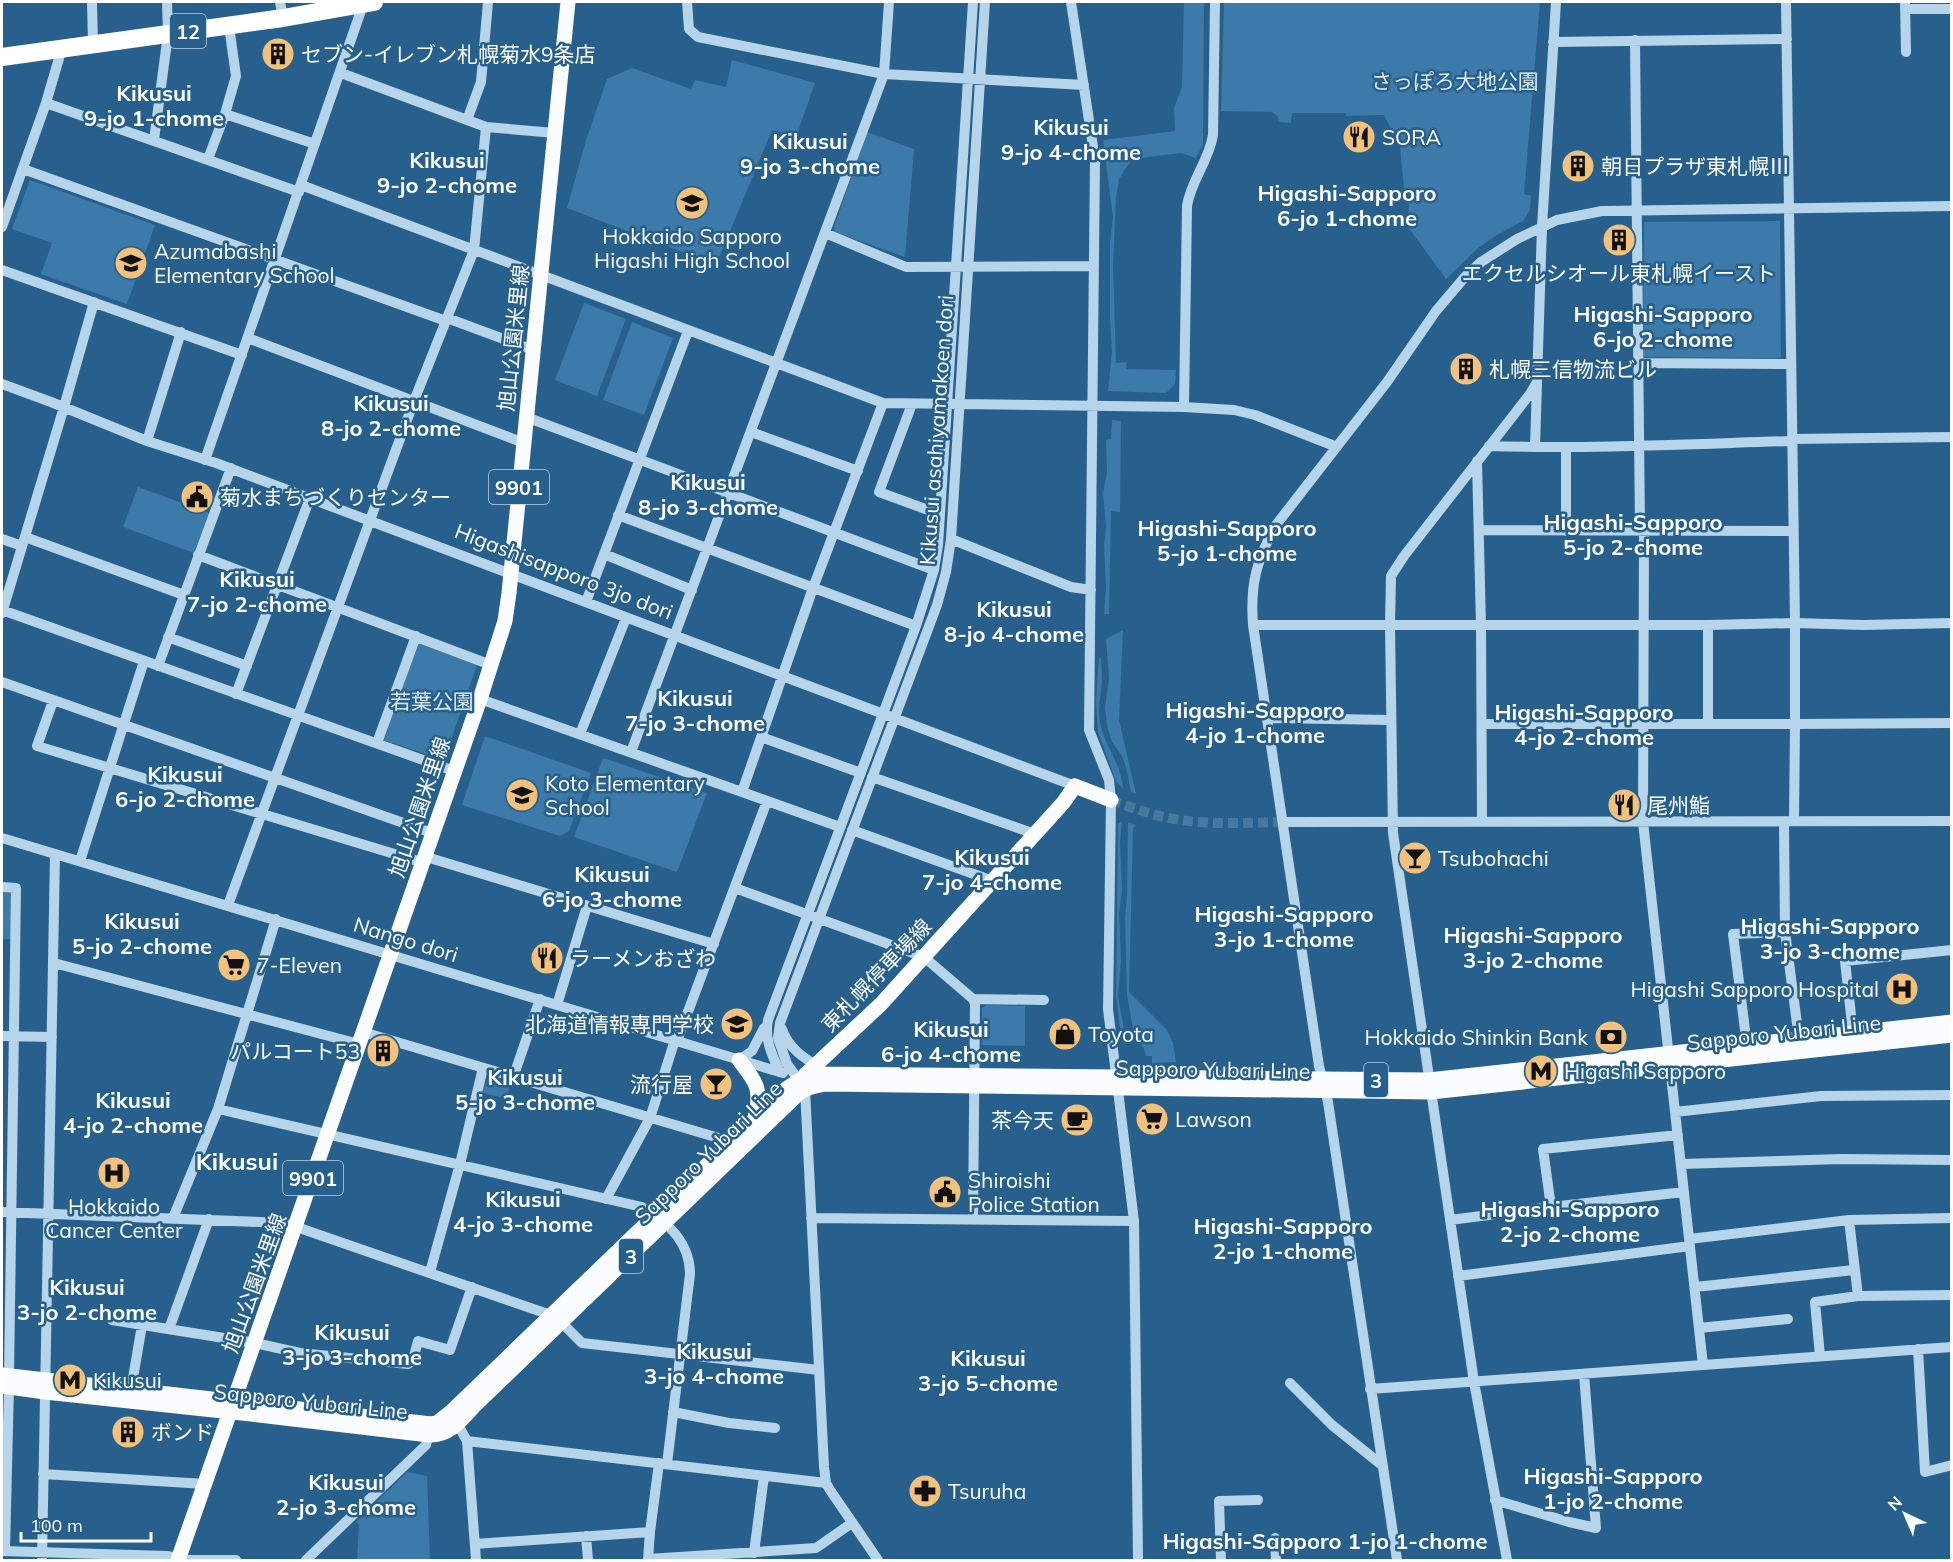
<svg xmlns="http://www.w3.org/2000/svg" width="1953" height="1562" font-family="Mulish,'Noto Sans JP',sans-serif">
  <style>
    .green { fill: #3c7aa9 }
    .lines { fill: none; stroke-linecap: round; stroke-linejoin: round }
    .minor-tunnel { stroke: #47789d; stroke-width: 10; stroke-dasharray: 10 5; stroke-linecap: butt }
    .minor { stroke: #b6d4ea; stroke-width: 10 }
    .major { stroke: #fafcfe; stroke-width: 15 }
    .highway { stroke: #fff; stroke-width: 18 }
    .labels { text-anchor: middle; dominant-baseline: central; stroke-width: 5; stroke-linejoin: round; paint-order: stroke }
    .shield { fill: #27608c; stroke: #becfdc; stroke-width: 1.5 }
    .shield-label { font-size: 20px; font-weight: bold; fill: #fff }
    .poi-label { font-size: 21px; fill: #fff; stroke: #27608c; text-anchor: start }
    .park-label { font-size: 21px; fill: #dbebf8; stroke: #27608c }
    .street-label { font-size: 21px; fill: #fff; stroke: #27608c }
    .neighbourhood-label { font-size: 22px; font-weight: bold; fill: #fff; stroke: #27608c }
    .quarter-label { font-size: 24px; font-weight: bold; fill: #fff; stroke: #27608c }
  </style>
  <rect width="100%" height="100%" fill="#27608c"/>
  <path class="green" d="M1184 2H1204L1203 145 1196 158 1181 153 1132 159 1119 179 1116 198 1113 264 1116 363 1127 362 1126 369 1176 370 1175 384 1166 393 1108 391 1112 352 1110 318V242L1113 218 1103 140 1175 131 1174 108 1182 87Z
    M1224 2H1540L1524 194 1531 196 1530 210 1523 221 1497 235 1478 248 1446 279 1408 227 1409 200 1405 199 1400 147 1384 115 1346 116V113H1292L1291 123 1280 122 1277 116 1272 112 1221 111Z
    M732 60 815 83 796 137 772 130 716 265 567 208 586 140 607 79 632 68 691 89 695 80 726 87Z
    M867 132 914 149 905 257 835 232 834 227Z
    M30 180 155 225 127 304 41 274 52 243 12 229Z
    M1780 221 1781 358 1643 357 1644 222Z
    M584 303 626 319 597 396 555 380Z
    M632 322 673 338 644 415 603 400Z
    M1112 420 1121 421 1120 512 1111 511 1109 614H1104L1106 587 1104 546 1106 526 1103 493 1107 473 1106 440 1111 439Z
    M138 487 209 513 194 553 123 527Z
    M1123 630 1119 720 1136 794 1131 792 1126 767 1122 756 1112 742 1107 726 1105 707 1109 678 1106 639Z
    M418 643 477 665 444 760 384 740Z
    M1099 658H1101C1101 664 1102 670 1102 676 1102 692 1097 707 1100 723 1105 747 1121 762 1123 789L1116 781 1098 732 1096 700Z
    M485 736 591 773 569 831 560 836 462 805Z
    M603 758 707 793 677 872 574 837Z
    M1122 821 1120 842 1122 890 1119 914 1121 959 1118 996 1125 1035 1121 1036 1116 995 1118 824Z
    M1128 822 1136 825 1133 829 1129 992 1167 1030 1173 1043 1176 1062 1152 1063V1056H1146L1144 1049 1134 1035 1127 995 1125 918 1127 896Z
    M2 893H12L11 939H2Z
    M986 1005 1025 1006V1046L982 1045V1008Z
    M489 1078 510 1084 507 1097 504 1098 484 1093 483 1091 487 1079Z
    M407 1472 427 1476 430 1560H357L359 1525 356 1522Z"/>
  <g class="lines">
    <path class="minor-tunnel" d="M1111 800C1132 808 1152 815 1174 819 1210 825 1247 823 1283 822"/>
    <path class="minor" d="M92 2 93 45
      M280 2 283 18
      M687 2 689 29 698 37 884 74 1084 85
      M1071 2 1095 160 1089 730 1109 780 1111 800 1108 1009 1134 1221 1138 1560
      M1905 2 1906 52
      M1905 9H1952
      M1635 40 1640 531
      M1553 42 1787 39
      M341 73 486 127
      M46 103 299 192
      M225 114 315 144
      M467 120 481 82 488 2
      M154 140 168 34 167 2
      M208 159 225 114 236 76 229 26
      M23 169 446 321
      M301 185 883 403 1184 407 1234 410 1255 415 1337 447
      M2 227 46 103 62 48
      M825 233 906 267 1094 266
      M2 270 242 355
      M447 318 533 350
      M248 338 524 443
      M1639 363 1790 364
      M2 384 51 402 147 441 216 463 1075 786
      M912 404 879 492 939 514
      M1184 407 1187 206C1191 180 1209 161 1213 135L1215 2
      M526 417 934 570
      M751 432 858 471
      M1792 439 1952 437
      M147 441 181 332
      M1489 446C1590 449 1691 444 1792 441
      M1535 447 1537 384
      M1566 447V531
      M205 460 364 2
      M1477 461 1481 626 1482 822
      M618 515 916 626
      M1479 530 1793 531
      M25 537 184 595
      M2 539 22 546
      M951 539 1071 587 1091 590
      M604 554 692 590
      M198 555 491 665
      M586 602 688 331
      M2 610 454 771
      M2 613 64 407 94 302
      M1253 625H1708L1795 623 1863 625 1952 623
      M168 637 247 666
      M158 666 231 468
      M2 682 432 833
      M236 694 310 498
      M480 699 742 792
      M53 701 37 746 421 862
      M1267 718 1391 720
      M1482 724H1795V623L1786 2
      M1708 724V625
      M580 734 626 618
      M761 737 861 773
      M377 743 416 636
      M631 752 884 74 889 2
      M872 777 1035 834
      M1794 821 1795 724 1952 723
      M1283 822 1952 821
      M1784 822 1785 932 1799 1039
      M840 827 742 792 813 588 883 403
      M852 830 993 881
      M2 838 783 1073
      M423 856 714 944
      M80 861 144 661
      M2 887 16 888 9 1376
      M735 888 924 957 973 999 975 1004 973 1220
      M228 905 414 401 474 250 486 127 555 133
      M54 963 359 1044
      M973 999 1044 1000
      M557 1005 587 906
      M782 1029C788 1048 804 1058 820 1068
      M363 1032 722 1139 729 1144
      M1853 1033 1845 961 1952 950
      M2 1036 52 1037
      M677 1041 767 801
      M1747 1046 1733 934 1785 932
      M739 1060 752 1051 764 1028
      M779 1071C772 1054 764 1039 768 1020L916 626 934 570 938 545 973 2
      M513 1078 540 999
      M218 1109 642 1207C667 1221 690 1243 690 1274L667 1464
      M1675 1112 1821 1096 1952 1095
      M1682 1164 1842 1159 1952 1160
      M606 1199 650 1118 675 1040
      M1551 1207 1684 1192
      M2 1212 285 1223 545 1313 567 1328 582 1343 819 1370
      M173 1218 218 1109 276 919
      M811 1218 1134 1221
      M1450 1220 1551 1207 1543 1149 1678 1135
      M1849 1220 1858 1296
      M1689 1239 1849 1220 1952 1218
      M430 1272 460 1164 483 1068
      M1458 1276 1690 1246
      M1695 1287 1854 1270
      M112 1320 255 1343 300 1353 408 1364 413 1360 418 1341 450 1350 472 1287
      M1699 1328 1788 1319
      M169 1329 209 1219
      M1918 1349 1925 1472 1952 1465
      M1820 1356 1815 1302 1858 1296 1952 1295
      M1703 1365 1952 1347
      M1290 1383 1332 1425 1383 1466
      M1370 1389 1703 1365 1643 822 1644 531
      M131 1390 142 1325
      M673 1412 729 1423 775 1428
      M454 1418 467 1441 476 1560
      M467 1441 826 1483
      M43 1474 205 1484
      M1495 1500 1569 1522 1596 1528 1584 1374
      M586 1536 588 1560
      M1275 1538 1276 1560
      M475 1544 650 1532 659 1463
      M2 1551 167 1556 190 1560H236
      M5 1551 9 1386
      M754 1553 764 1476
      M648 1559 816 1548 852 1523
      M42 1560 55 854
      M306 1560 426 1445 430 1430
      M648 1560 650 1532
      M878 1560 830 1490 826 1483 824 1467 805 1089 787 1064 778 1038 780 1023 937 605 946 572 951 539 985 2
      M1221 1560 1219 1501 1258 1500
      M1397 1560 1328 1102 1319 1066 1253 625C1250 586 1256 560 1276 525L1387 382 1436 311 1464 278 1481 262 1517 239 1557 220 1602 211 1952 206
      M1507 1560 1474 1382 1393 833 1390 625 1391 576 1404 556 1530 394 1537 382 1542 227 1556 2"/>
    <path class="major" d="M739 1060C757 1083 762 1089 755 1118
      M805 1075 881 1004 1063 803 1075 786 1111 800
      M2 1375 431 1424 437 1423 451 1412 786 1089 798 1081 816 1074 1429 1080 1952 1022
      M2 1386 45 1392 251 1414 429 1435C450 1436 461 1420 475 1405L798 1094C807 1087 815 1086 826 1084L1431 1092 1952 1035
      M178 1560 480 699 505 621 509 593 568 2"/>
    <path class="highway" d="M2 57 283 18 374 2"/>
  </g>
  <defs>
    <g id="building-disc" transform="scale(1.725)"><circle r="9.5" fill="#f2c17c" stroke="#27608c"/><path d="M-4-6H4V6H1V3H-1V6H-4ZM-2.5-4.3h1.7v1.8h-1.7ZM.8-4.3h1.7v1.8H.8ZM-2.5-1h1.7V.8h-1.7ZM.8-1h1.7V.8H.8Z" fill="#111"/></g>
    <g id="restaurant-disc" transform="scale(1.725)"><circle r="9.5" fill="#f2c17c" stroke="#27608c"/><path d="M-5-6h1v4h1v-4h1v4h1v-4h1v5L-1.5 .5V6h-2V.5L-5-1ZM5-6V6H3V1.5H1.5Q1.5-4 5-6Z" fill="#111"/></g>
    <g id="school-disc" transform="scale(1.725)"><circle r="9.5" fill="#f2c17c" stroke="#27608c"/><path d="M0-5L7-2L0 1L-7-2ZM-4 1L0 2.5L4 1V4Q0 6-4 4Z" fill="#111"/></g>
    <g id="civic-disc" transform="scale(1.725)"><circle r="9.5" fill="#f2c17c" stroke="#27608c"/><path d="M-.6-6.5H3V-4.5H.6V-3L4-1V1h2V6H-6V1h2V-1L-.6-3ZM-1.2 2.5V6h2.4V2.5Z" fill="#111"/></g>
    <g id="bar-disc" transform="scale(1.725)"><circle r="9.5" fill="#f2c17c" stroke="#27608c"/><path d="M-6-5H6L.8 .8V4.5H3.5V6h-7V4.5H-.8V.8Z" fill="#111"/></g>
    <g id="supermarket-disc" transform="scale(1.725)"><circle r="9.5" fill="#f2c17c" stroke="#27608c"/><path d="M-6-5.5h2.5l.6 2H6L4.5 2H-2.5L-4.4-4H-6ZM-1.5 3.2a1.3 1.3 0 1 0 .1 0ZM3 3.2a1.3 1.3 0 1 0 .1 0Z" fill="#111"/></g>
    <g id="hospital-disc" transform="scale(1.725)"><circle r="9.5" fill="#f2c17c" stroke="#27608c"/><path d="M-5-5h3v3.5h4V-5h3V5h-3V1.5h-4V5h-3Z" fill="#111"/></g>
    <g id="university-disc" transform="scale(1.725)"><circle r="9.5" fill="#f2c17c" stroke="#27608c"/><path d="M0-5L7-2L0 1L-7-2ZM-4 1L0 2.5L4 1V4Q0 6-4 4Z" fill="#111"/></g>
    <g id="shop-disc" transform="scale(1.725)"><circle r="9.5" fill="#f2c17c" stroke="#27608c"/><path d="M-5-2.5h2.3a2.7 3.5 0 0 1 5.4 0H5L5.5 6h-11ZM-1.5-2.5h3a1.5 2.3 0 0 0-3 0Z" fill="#111"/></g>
    <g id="bank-disc" transform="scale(1.725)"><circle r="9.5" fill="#f2c17c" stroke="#27608c"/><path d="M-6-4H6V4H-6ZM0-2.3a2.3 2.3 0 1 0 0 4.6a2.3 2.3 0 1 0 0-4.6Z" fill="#111"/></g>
    <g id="metro-disc" transform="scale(1.725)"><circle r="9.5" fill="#f2c17c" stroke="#27608c"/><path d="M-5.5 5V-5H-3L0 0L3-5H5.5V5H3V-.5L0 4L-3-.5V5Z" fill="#111"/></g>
    <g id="cafe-disc" transform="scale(1.725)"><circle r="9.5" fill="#f2c17c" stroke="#27608c"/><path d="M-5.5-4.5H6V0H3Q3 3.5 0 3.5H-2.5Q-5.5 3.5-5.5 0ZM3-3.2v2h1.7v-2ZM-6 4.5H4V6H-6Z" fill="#111"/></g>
    <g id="pharmacy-disc" transform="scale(1.725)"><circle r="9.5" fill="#f2c17c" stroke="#27608c"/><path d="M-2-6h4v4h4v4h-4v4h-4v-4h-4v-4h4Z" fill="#111"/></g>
  </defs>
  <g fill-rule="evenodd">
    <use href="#building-disc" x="278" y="54"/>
    <use href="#restaurant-disc" x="1359" y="137"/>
    <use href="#building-disc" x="1578" y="166"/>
    <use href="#school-disc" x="692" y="203"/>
    <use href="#building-disc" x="1619" y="240"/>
    <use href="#school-disc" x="131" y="263"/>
    <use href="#building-disc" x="1466" y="369"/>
    <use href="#civic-disc" x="197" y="497"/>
    <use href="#school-disc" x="522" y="795"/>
    <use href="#restaurant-disc" x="1624" y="805"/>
    <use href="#bar-disc" x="1415" y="858"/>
    <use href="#restaurant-disc" x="547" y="958"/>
    <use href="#supermarket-disc" x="234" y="965"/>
    <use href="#hospital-disc" x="1902" y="989"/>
    <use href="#university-disc" x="737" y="1024"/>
    <use href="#shop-disc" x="1065" y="1034"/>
    <use href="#bank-disc" x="1611" y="1037"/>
    <use href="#building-disc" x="383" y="1051"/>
    <use href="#metro-disc" x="1541" y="1071"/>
    <use href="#bar-disc" x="716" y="1084"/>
    <use href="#supermarket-disc" x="1152" y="1119"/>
    <use href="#cafe-disc" x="1077" y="1120"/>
    <use href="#hospital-disc" x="114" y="1173"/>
    <use href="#civic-disc" x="945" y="1192"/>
    <use href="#metro-disc" x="70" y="1380"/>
    <use href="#building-disc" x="128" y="1432"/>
    <use href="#pharmacy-disc" x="925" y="1491"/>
  </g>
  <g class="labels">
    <g class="shield">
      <rect x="170" y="14" width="36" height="34" rx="4.5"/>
      <rect x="489" y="470" width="60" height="34" rx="4.5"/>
      <rect x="1364" y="1063" width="24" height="34" rx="4.5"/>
      <rect x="283" y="1161" width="60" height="34" rx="4.5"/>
      <rect x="619" y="1239" width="24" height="34" rx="4.5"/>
    </g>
    <g class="shield-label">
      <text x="188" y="31">12</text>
      <text x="519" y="487">9901</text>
      <text x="1376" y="1080">3</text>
      <text x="313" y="1178">9901</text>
      <text x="631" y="1256">3</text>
    </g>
    <g class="poi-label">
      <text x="301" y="54">セブン-イレブン札幌菊水9条店</text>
      <text x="1382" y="137">SORA</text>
      <text x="1601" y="166">朝日プラザ東札幌Ⅲ</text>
      <text x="692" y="236" text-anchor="middle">Hokkaido Sapporo<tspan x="692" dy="24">Higashi High School</tspan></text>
      <text x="154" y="251">Azumabashi<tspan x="154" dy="24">Elementary School</tspan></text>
      <text x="1619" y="273" text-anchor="middle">エクセルシオール東札幌イースト</text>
      <text x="1489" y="369">札幌三信物流ビル</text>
      <text x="220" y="497">菊水まちづくりセンター</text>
      <text x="545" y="783">Koto Elementary<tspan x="545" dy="24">School</tspan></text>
      <text x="1647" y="805">尾州鮨</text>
      <text x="1438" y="858">Tsubohachi</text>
      <text x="570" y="958">ラーメンおざわ</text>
      <text x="257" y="965">7-Eleven</text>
      <text x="1879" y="989" text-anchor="end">Higashi Sapporo Hospital</text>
      <text x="714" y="1024" text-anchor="end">北海道情報専門学校</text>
      <text x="1088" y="1034">Toyota</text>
      <text x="1588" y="1037" text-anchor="end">Hokkaido Shinkin Bank</text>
      <text x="360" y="1051" text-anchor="end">パルコート53</text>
      <text x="1564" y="1071">Higashi Sapporo</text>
      <text x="693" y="1084" text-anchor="end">流行屋</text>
      <text x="1175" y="1119">Lawson</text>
      <text x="1054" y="1120" text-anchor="end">茶今天</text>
      <text x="968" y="1180">Shiroishi<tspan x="968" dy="24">Police Station</tspan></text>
      <text x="114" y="1206" text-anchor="middle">Hokkaido<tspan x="114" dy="24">Cancer Center</tspan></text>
      <text x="93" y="1380">Kikusui</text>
      <text x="151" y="1432">ボンド</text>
      <text x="948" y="1491">Tsuruha</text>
    </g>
    <g class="park-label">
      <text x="1455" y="81">さっぽろ大地公園</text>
      <text x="432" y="701">若葉公園</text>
    </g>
    <g class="street-label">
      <text transform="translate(513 338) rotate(-84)">旭山公園米里線</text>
      <text transform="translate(936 430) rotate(-86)">Kikusui asahiyamakoen dori</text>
      <text transform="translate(564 571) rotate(21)">Higashisapporo 3jo dori</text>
      <text transform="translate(419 807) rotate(-71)">旭山公園米里線</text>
      <text transform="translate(406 939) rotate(17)">Nango dori</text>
      <text transform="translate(876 975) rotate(-46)">東札幌停車場線</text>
      <text transform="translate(1784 1032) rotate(-6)">Sapporo Yubari Line</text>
      <text transform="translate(1213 1069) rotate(1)">Sapporo Yubari Line</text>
      <text transform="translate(708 1152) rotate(-44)">Sapporo Yubari Line</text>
      <text transform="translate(254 1283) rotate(-70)">旭山公園米里線</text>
      <text transform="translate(311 1401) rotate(6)">Sapporo Yubari Line</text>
    </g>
    <g class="neighbourhood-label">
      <text x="154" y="93">Kikusui<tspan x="154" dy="25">9-jo 1-chome</tspan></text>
      <text x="1071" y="127">Kikusui<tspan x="1071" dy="25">9-jo 4-chome</tspan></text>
      <text x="810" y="141">Kikusui<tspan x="810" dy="25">9-jo 3-chome</tspan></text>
      <text x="447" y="160">Kikusui<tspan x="447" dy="25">9-jo 2-chome</tspan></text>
      <text x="1347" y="193">Higashi-Sapporo<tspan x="1347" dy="25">6-jo 1-chome</tspan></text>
      <text x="1663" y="314">Higashi-Sapporo<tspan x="1663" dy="25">6-jo 2-chome</tspan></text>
      <text x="391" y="403">Kikusui<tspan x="391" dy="25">8-jo 2-chome</tspan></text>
      <text x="708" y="482">Kikusui<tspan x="708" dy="25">8-jo 3-chome</tspan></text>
      <text x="1633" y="522">Higashi-Sapporo<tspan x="1633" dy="25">5-jo 2-chome</tspan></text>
      <text x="1227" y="528">Higashi-Sapporo<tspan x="1227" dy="25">5-jo 1-chome</tspan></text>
      <text x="257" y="579">Kikusui<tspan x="257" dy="25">7-jo 2-chome</tspan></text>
      <text x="1014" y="609">Kikusui<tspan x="1014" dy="25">8-jo 4-chome</tspan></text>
      <text x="695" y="698">Kikusui<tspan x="695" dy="25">7-jo 3-chome</tspan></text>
      <text x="1255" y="710">Higashi-Sapporo<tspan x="1255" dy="25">4-jo 1-chome</tspan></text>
      <text x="1584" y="712">Higashi-Sapporo<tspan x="1584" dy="25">4-jo 2-chome</tspan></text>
      <text x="185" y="774">Kikusui<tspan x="185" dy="25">6-jo 2-chome</tspan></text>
      <text x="992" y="857">Kikusui<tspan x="992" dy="25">7-jo 4-chome</tspan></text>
      <text x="612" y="874">Kikusui<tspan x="612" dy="25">6-jo 3-chome</tspan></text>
      <text x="1284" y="914">Higashi-Sapporo<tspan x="1284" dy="25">3-jo 1-chome</tspan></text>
      <text x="142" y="921">Kikusui<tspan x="142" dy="25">5-jo 2-chome</tspan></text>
      <text x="1830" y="926">Higashi-Sapporo<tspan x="1830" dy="25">3-jo 3-chome</tspan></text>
      <text x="1533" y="935">Higashi-Sapporo<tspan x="1533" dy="25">3-jo 2-chome</tspan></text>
      <text x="951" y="1029">Kikusui<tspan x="951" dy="25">6-jo 4-chome</tspan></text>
      <text x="525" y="1077">Kikusui<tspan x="525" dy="25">5-jo 3-chome</tspan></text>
      <text x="133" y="1100">Kikusui<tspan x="133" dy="25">4-jo 2-chome</tspan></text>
      <text x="523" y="1199">Kikusui<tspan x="523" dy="25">4-jo 3-chome</tspan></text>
      <text x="1570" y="1209">Higashi-Sapporo<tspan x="1570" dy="25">2-jo 2-chome</tspan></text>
      <text x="1283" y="1226">Higashi-Sapporo<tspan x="1283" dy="25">2-jo 1-chome</tspan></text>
      <text x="87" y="1287">Kikusui<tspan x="87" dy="25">3-jo 2-chome</tspan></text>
      <text x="352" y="1332">Kikusui<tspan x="352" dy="25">3-jo 3-chome</tspan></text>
      <text x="714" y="1351">Kikusui<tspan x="714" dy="25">3-jo 4-chome</tspan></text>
      <text x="988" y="1358">Kikusui<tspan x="988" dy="25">3-jo 5-chome</tspan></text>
      <text x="1613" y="1476">Higashi-Sapporo<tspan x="1613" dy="25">1-jo 2-chome</tspan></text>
      <text x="346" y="1482">Kikusui<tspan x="346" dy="25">2-jo 3-chome</tspan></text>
      <text x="1325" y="1541">Higashi-Sapporo 1-jo 1-chome</text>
    </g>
    <g class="quarter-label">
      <text x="237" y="1161">Kikusui</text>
    </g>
  </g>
  <rect width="1953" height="1562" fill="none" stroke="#ffffff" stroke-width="6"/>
  <g transform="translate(1905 1514) rotate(316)" stroke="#27608c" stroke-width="4.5" paint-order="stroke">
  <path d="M0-4.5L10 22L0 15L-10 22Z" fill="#ffffff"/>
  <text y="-9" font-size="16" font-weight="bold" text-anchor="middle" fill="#ffffff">N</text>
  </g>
  <path d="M21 1532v9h130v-9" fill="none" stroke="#ffffff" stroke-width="3"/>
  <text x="30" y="1532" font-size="18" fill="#ffffff" stroke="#27608c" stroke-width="4.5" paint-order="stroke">100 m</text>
</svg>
